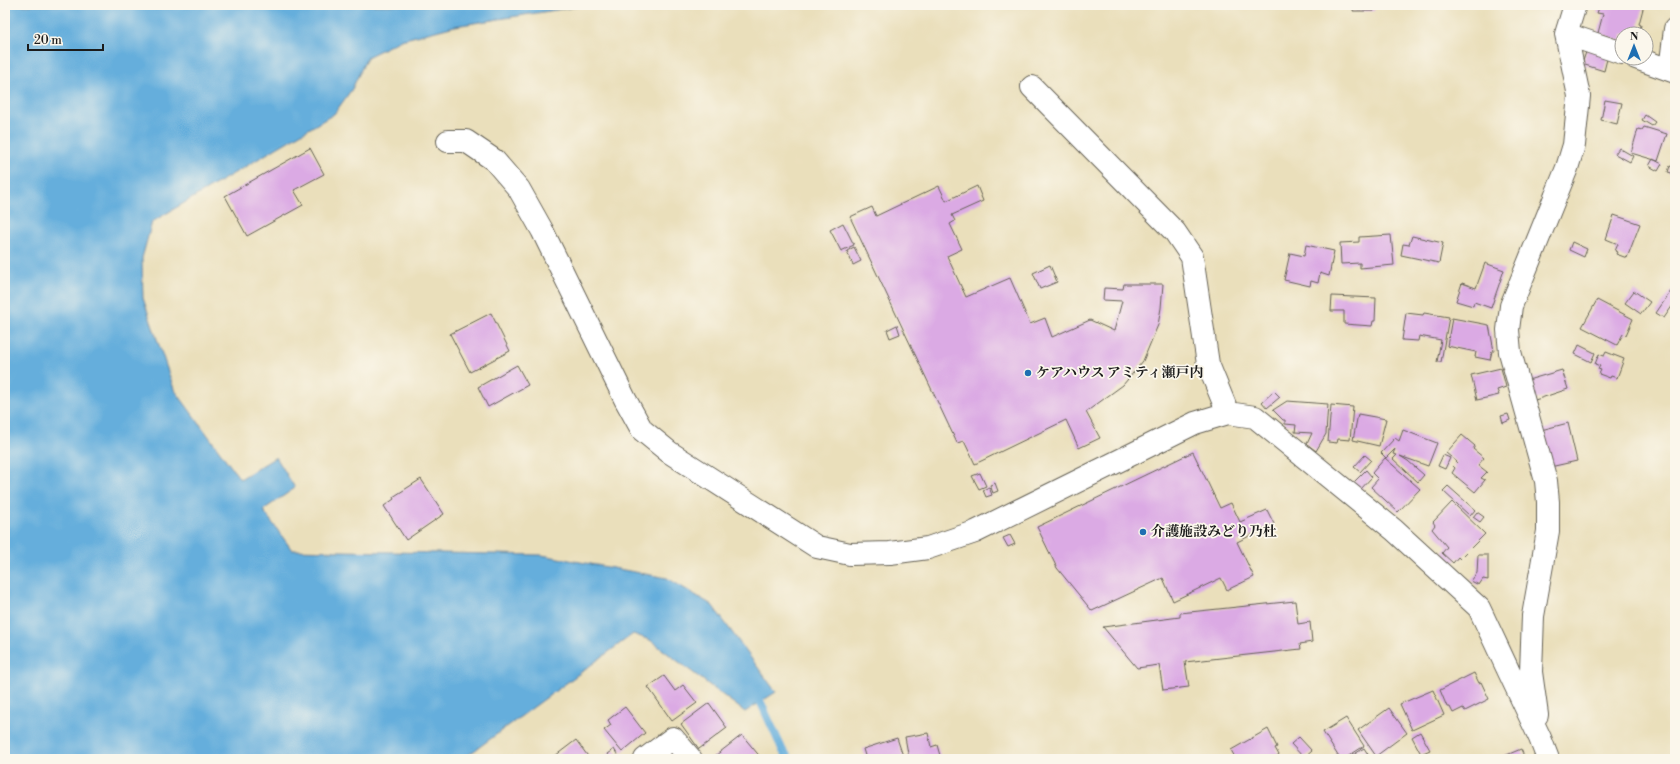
<svg xmlns="http://www.w3.org/2000/svg" width="1680" height="764" font-family="'Libre Bodoni','Noto Serif JP',serif">
  <style>
    .water { fill: #65aedc; stroke: #40657c }
    .lines { fill: none; stroke-linecap: round; stroke-linejoin: round }
    .stream { stroke: #65aedc; stroke-width: 8 }
    .building { fill: #dbaae4 }
    .minor-casing { stroke: #646054; stroke-width: 24 }
    .minor { stroke: #fff; stroke-width: 22 }
    .poi-dot { fill: #1f6fb2; stroke: #fbf7ec; stroke-width: 1.5 }
    .labels { text-anchor: middle; dominant-baseline: central; stroke-width: 3.5; stroke-linejoin: round; paint-order: stroke }
    .poi-label { font-size: 14px; font-weight: bold; fill: #1c1c1c; stroke: #fbf7ec; text-anchor: start }
  </style>
  <rect width="100%" height="100%" fill="#fbf7ec"/>
  <filter id="ink" filterUnits="userSpaceOnUse"><feTurbulence type="fractalNoise" baseFrequency=".025" numOctaves="2"/><feDisplacementMap in="SourceGraphic" scale="8" xChannelSelector="R" yChannelSelector="G"/><feConvolveMatrix kernelMatrix="1 2 1 2 8 2 1 2 1" color-interpolation-filters="sRGB"/></filter>
  <filter id="wash" filterUnits="userSpaceOnUse"><feTurbulence type="fractalNoise" baseFrequency=".012" numOctaves="4" result="noise"/><feDisplacementMap in="SourceGraphic" scale="16" xChannelSelector="R" yChannelSelector="G"/><feGaussianBlur stdDeviation="0.9" result="paint"/><feColorMatrix in="noise" values="0 0 0 0 0 0 0 0 0 0 0 0 0 0 0 0 0 1.4 0 .05"/><feComposite in="paint" operator="in"/></filter>
  <g filter="url(#wash)">
    <rect width="100%" height="100%" fill="#eadfbb"/>
    <path class="water" d="M5 5H587L455 26 401 40 367 57 352 89 334 114 152 222 142 258 143 298 174 389 240 479 276 457 295 488 263 510 292 550 542 555 667 578 712 605 776 692 745 712 650 640 633 634 463 759H5Z"/>
    <g class="lines">
      <path class="stream" d="M761 703 783 751 790 759"/>
    </g>
    <g id="blocks">
      <path class="building" d="M1354 5H1375L1374 11H1353Z
        M1600 5H1644L1639 24 1641 25 1639 34H1622V41L1598 33 1603 14 1597 13Z
        M1587 49 1608 55 1604 71 1582 64Z
        M1605 100 1622 103 1617 124 1601 120Z
        M1645 115 1655 122 1652 126 1642 120Z
        M1644 127 1667 134 1658 161 1631 153 1638 129 1642 130Z
        M310 148 324 174 294 190 303 205 247 236 225 196Z
        M1619 148 1633 156 1630 162 1615 154Z
        M1653 159 1662 164 1658 171 1649 166Z
        M1673 162H1675V174L1668 172 1670 166 1672 167Z
        M939 186 946 201 977 186 983 201 952 215 955 221 950 224 962 249 947 256 966 297 1010 278 1030 324 1045 318 1052 337 1090 320 1114 331 1122 301 1103 300 1104 288 1123 289 1124 284H1163L1161 308 1158 325 1143 361 1123 385 1086 412 1100 438 1079 448 1066 420 975 464 964 441 957 443 850 217 872 207 876 216Z
        M1614 215 1640 224 1627 258 1616 254 1617 252 1615 251 1618 244 1606 239Z
        M843 223 854 245 841 251 830 230Z
        M1391 235 1394 265 1360 268V263L1341 264 1340 243 1359 242V237Z
        M1412 236 1443 243 1439 263 1401 255 1403 244 1409 245Z
        M1572 242 1587 249 1584 257 1569 250Z
        M1306 245 1334 251 1329 276 1320 273 1318 283 1311 281 1310 286 1284 280 1290 253 1304 256Z
        M854 247 861 261 853 265 847 251Z
        M1485 263 1504 270 1491 308 1474 302 1473 306 1456 301 1462 283 1476 288Z
        M1050 265 1057 282 1040 289 1033 273Z
        M1634 291 1650 302 1641 314 1625 303Z
        M1671 291 1675 294V302L1664 318 1656 313Z
        M1332 296 1376 298 1375 321H1373L1372 326 1344 324V311H1331Z
        M1597 300 1633 319 1626 335 1623 334 1617 345 1582 327Z
        M491 313 510 351 470 372 450 334Z
        M1406 313 1423 315 1424 313 1449 317 1441 362H1437L1441 340 1419 336 1418 341 1402 340Z
        M1452 318 1489 325 1494 351H1492L1490 360 1475 357 1476 352 1447 346Z
        M897 325 900 334 890 338 887 330Z
        M1579 345 1595 353 1591 362 1575 354Z
        M1606 352 1624 359 1617 378 1611 376 1610 378 1599 374 1601 370 1598 369 1600 366 1595 364 1599 354 1604 356Z
        M517 365 528 385 488 407 478 387Z
        M1501 368 1506 387 1497 390 1499 395 1477 400 1471 375Z
        M1562 370 1568 389 1535 400 1528 380Z
        M1274 391 1280 397 1267 408 1262 402Z
        M1287 401 1328 404 1326 434 1316 451 1307 444 1312 433 1295 432 1296 425 1285 424V420H1283L1273 410Z
        M1331 405 1353 407 1350 440 1338 439 1337 443 1328 442Z
        M1358 414 1386 419 1379 446 1353 440Z
        M1508 414 1510 420 1503 423 1501 416Z
        M1568 423 1577 461 1550 467 1541 430Z
        M1403 430 1437 443 1428 466 1400 456 1408 461 1424 475 1418 482 1393 459 1397 455 1393 454 1395 449 1386 458 1381 453 1395 438 1399 441Z
        M1462 435 1475 446 1473 449 1484 458 1478 465 1487 472 1481 478 1485 480 1475 492 1452 473 1455 468 1453 466 1457 462 1446 453Z
        M1193 452 1220 508 1231 503 1240 522 1267 510 1274 524 1237 542 1254 577 1227 590 1221 578 1173 601 1163 578 1092 611 1057 568 1037 527Z
        M1365 455 1371 460 1360 472 1354 467Z
        M1443 455 1450 458 1445 469 1438 466Z
        M1385 458 1420 489 1398 512 1371 487 1378 479 1372 473Z
        M1366 470 1372 477 1360 490 1353 483Z
        M980 473 986 486 979 489 972 476Z
        M421 479 444 514 406 540 384 506 394 499 393 497Z
        M995 483 998 491 993 493 990 485Z
        M1448 486 1475 510 1470 516 1443 491Z
        M989 487 992 495 986 497 983 490Z
        M1452 502 1485 534 1460 559 1458 557 1453 563 1442 553 1447 547 1432 529 1435 525 1433 522Z
        M1477 512 1484 517 1480 522 1473 517Z
        M1010 535 1015 544 1008 547 1003 538Z
        M1478 555H1488V580L1483 579 1479 585 1471 581 1477 573Z
        M1295 601 1298 624 1310 622 1312 642 1300 644 1301 649 1185 662 1189 687 1163 690 1159 665 1137 668 1103 627 1180 617V613Z
        M1474 673 1479 683 1481 682 1489 699 1465 711 1463 708 1453 713 1450 707H1447L1440 690Z
        M664 676 675 691 683 685 697 703 672 721 648 687Z
        M1433 690 1444 715 1412 730 1400 704Z
        M709 703 727 728 699 749 681 724Z
        M625 707 645 733 622 752 604 730 611 725 608 720Z
        M1389 708 1407 733 1376 756 1358 730Z
        M1346 718 1364 746 1344 759H1340L1323 732Z
        M1268 729 1277 747 1275 748 1279 755 1271 759H1236L1231 750Z
        M1420 732 1430 750 1421 754 1412 737Z
        M928 733 931 747 937 745 941 759H909L905 737Z
        M742 735 762 759H711Z
        M1299 737 1312 751 1304 758 1291 744Z
        M897 738 904 759H866L863 749Z
        M576 740 590 759H551Z
        M1364 748 1371 759H1347Z
        M614 749 620 759H610L607 754Z
        M1521 749 1525 759H1497Z"/>
    </g>
  </g>
  <g filter="url(#ink)">
    <use href="#blocks" fill-opacity="0" stroke="#646054" stroke-width="1"/>
    <g class="lines">
      <g class="minor-casing">
        <path id="minor" d="M1566 34 1622 53
          M1636 58 1675 72
          M1670 70 1675 29
          M1032 87 1175 232 1192 257 1208 364 1228 413
          M448 141H466L494 160 519 189 542 230 625 399 642 430 669 452 817 547 850 554 890 553 928 548 975 532 1195 423 1228 413 1255 417 1394 530 1479 608 1540 738 1548 759
          M1537 715 1531 672 1533 616 1548 531V502L1546 481 1510 352 1508 330 1511 306 1567 168 1574 145 1579 96 1566 34 1575 5
          M645 759 673 738 691 759"/>
      </g>
      <use href="#minor" class="minor"/>
    </g>
  </g>
  <g class="poi-dot">
    <circle cx="1028" cy="373" r="4"/>
    <circle cx="1143" cy="532" r="4"/>
  </g>
  <g class="labels">
    <g class="poi-label">
      <text x="1036" y="373">ケアハウス アミティ瀬戸内</text>
      <text x="1151" y="532">介護施設みどり乃杜</text>
    </g>
  </g>
  <rect width="1680" height="764" fill="none" stroke="#fbf7ec" stroke-width="20"/>
  <g transform="translate(1634 46)"><circle r="19" fill="#fbf7ec" stroke="#a29f99"/>
  <path d="M0-3L7 15L0 10L-7 15Z" fill="#1f6fb2"/>
  <text y="-6" font-size="11" font-weight="bold" text-anchor="middle" fill="#1c1c1c">N</text>
  </g>
  <path d="M28 44v6h75v-6" fill="none" stroke="#1c1c1c" stroke-width="2"/>
  <text x="34" y="44" font-size="12" fill="#1c1c1c" stroke="#fbf7ec" stroke-width="3" paint-order="stroke">20 m</text>
</svg>
